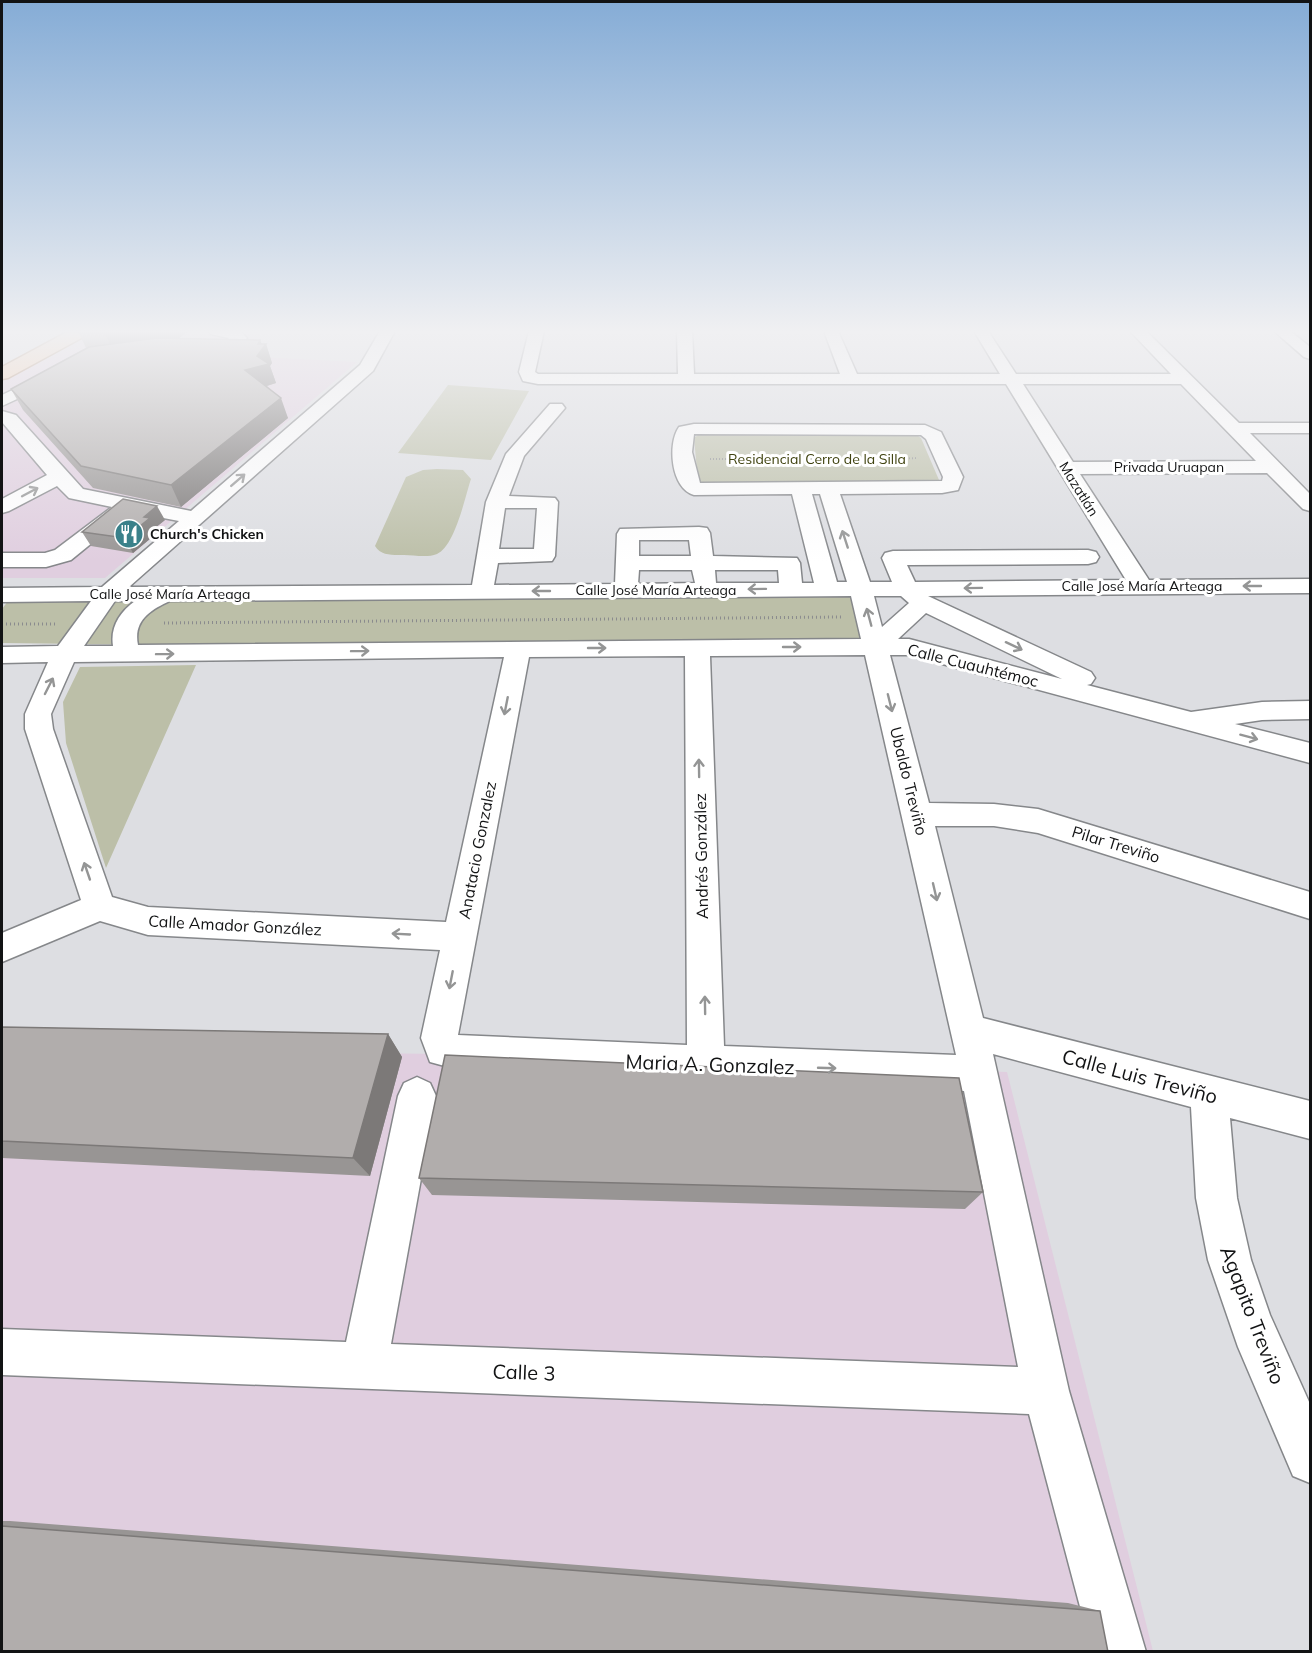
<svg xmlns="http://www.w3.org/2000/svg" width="1312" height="1653" font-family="Mulish,sans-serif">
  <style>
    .commercial { fill: #e0cedf }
    .green { fill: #bcbfa8 }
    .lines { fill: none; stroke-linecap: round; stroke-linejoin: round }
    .minor-casing { stroke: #85878a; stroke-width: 3 }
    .major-casing { stroke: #a1734d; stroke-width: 3 }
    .path-far1 { stroke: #8a8b8e; stroke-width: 2; stroke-dasharray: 1 2; stroke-linecap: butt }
    .path { stroke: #8a8b8e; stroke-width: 3; stroke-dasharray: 1 3; stroke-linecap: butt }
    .minor { fill: #fff; fill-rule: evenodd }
    .major { fill: #f5caa7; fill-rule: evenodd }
    .wall { fill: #989594 }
    .shaded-wall { fill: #7c7978 }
    .building { fill: #b1adac; stroke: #7c7978; stroke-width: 1.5 }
    .oneway { stroke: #949595 }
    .labels { text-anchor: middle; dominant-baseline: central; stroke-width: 6; stroke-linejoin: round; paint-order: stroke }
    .far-park-label { font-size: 14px; fill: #404310; stroke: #fff }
    .far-street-label { font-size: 14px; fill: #121314; stroke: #fff }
    .far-poi-label { font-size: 14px; font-weight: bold; fill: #121314; stroke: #fff; text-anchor: start }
    .street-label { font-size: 16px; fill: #121314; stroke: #fff }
    .near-street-label { font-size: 20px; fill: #121314; stroke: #fff }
  </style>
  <rect width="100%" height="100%" fill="#dddee2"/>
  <path class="commercial" d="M97 331H260L259 357 357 362 105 578H2V380L49 358Z
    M2 1049 444 1054 1007 1072 1153 1651 2 1652Z"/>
  <path class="green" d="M448 385 529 391 491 460 398 453Z
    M705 434 918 436 921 438 939 480 938 482 704 484 698 481 694 438 698 435Z
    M437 469 463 470 471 479C465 497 455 546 437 554 427 558 414 555 404 555 393 555 381 556 375 546L406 477 423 470Z
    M850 593 860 638 168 645 2 643V609L8 601Z
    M196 665 106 868 66 743 63 702 80 667Z"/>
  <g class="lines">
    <g class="minor-casing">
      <path id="minor" d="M209 331H240L247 338 235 348 229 350H192L190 347 192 344 225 341 229 338 211 334Z
        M380 331H395L373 371 129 587 472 585 486 502 506 454 550 404H562L565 408 524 456 509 496 555 498 558 502 555 556 552 561 498 563 494 585 615 584 617 534 620 529 699 527 707 528 710 533 713 556 797 558 800 563 802 583H814L792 494 694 495C671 489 667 444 679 427L694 424 925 425 941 432 963 477 958 490 942 493 840 494 870 582H892L882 558 885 553 893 551 1088 550 1096 552 1099 557 1096 562 1088 564 907 565 915 582 1126 580 1006 384H538L523 381 519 372 529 331H544L535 372 538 374H678L677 331H692L694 374H840L824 331H838L857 374H1000L974 331H988L1016 374H1171L1130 331H1146L1239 423H1310V433H1250L1310 494V511L1303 509 1267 473 1080 474 1149 580 1310 579V593L928 596 1091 672 1095 678 1091 684 1087 685 1191 712 1262 702 1310 701V719L1262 720 1235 724 1310 743V763L909 655H890L929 803 994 804 1038 809 1310 892V919L1038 833 994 826H935L983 1018 1310 1101V1139L1230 1118 1237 1198 1251 1260 1270 1315 1310 1404V1483L1293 1476 1238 1347 1208 1260 1196 1198 1191 1107 993 1054 1069 1391 1146 1652H1092L1029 1414 2 1375V1329L346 1342 398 1096 404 1083 417 1077 430 1083 436 1096 391 1344 1018 1367 964 1091 463 1071 430 1062 421 1038 440 950 148 935 100 921 2 962V933L81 900 25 729V714L48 662 2 663V647L58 646 91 601 2 602V588L102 587 179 521 127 511 125 516 71 560 46 567H2V553H45L55 550 112 507 69 498 57 486 9 511 2 513V499L47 475 2 422V411L16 415 83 489 191 511 360 365ZM1023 384H1181L1256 461 1073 462ZM694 434 921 435 926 439 943 477 942 481 700 483 692 452ZM812 494H820L847 582H837ZM505 508H537L534 549H499ZM639 540H689L691 556H639ZM639 570H692L695 583 638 584ZM715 570H778L779 583H716ZM851 596 861 639 138 645C133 621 150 610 170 601ZM874 596H901L909 603 882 627ZM115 601H135C120 612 110 627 113 646H84ZM926 613 1062 679 909 639H898ZM865 655 956 1055 724 1046 710 656ZM685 656 687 1045 458 1035 529 657ZM504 657 446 922 148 907 112 897 53 729 51 714 74 662Z
        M1274 331H1290L1310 347V359L1304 357Z
        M52 371 60 376 58 380 2 406V395Z"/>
    </g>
    <g class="major-casing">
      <path id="major" d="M69 331H89L87 335 8 378 2 379V367Z"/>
    </g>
    <path class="path-far1" d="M710 459H730
      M775 459H853
      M894 459 918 458"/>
    <path class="path" d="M164 623 841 617
      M2 624H55"/>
    <use href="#minor" class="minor"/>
    <use href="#major" class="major"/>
  </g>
  <path class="wall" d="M78 331H188L178 339 266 344 272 363 270 366 276 383 267 386 288 418 181 507 93 488 23 410 11 389 86 348Z
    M165 520 155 528 157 533 133 553 91 546 82 532Z
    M2 1027 388 1034 402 1057 370 1176 2 1158Z
    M419 1178 983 1192 965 1209 432 1195Z
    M2 1521H10L1068 1603 1100 1611 2 1652Z"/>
  <path class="shaded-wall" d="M104 331H188L174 342 113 350Z
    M260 340 263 347 266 344 272 363 270 366 276 383 253 390 245 370Z
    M281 398 288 418 181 507 171 485Z
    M157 506 165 520 155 528 157 533 133 553 125 538 144 517Z
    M388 1034 402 1057 370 1176 353 1158Z"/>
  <path class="building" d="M156 338 260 340 258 344H266L257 356 269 364 245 370 281 398 171 485 81 466 11 389 89 347Z
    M123 499 157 506 144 517 150 518 125 538 82 532Z
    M2 1027 388 1034 353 1158 2 1141Z
    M445 1055 959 1078 983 1192 419 1178Z
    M2 1526 1100 1611 1108 1652H2Z"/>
  <defs><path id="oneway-shaft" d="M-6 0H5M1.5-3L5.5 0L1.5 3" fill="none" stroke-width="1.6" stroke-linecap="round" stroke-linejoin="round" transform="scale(1.5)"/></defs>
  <g class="oneway">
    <use href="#oneway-shaft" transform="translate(238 480) rotate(-41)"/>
    <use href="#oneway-shaft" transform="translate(30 492) rotate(-28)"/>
    <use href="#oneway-shaft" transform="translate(845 539) rotate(-108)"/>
    <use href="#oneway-shaft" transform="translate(1252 586) rotate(180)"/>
    <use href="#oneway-shaft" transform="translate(973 588) rotate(179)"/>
    <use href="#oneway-shaft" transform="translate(757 589) rotate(179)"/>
    <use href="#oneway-shaft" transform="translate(541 591) rotate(180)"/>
    <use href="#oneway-shaft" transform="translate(869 617) rotate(-105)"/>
    <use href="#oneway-shaft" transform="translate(1014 646) rotate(25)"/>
    <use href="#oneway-shaft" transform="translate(792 647)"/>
    <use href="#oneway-shaft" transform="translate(597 648)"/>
    <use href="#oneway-shaft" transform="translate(360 651) rotate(-1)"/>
    <use href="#oneway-shaft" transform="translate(165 654) rotate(-1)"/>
    <use href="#oneway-shaft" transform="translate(49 686) rotate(-63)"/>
    <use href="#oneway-shaft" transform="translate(890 703) rotate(76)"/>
    <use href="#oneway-shaft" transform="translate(506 706) rotate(101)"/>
    <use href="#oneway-shaft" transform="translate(1249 737) rotate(15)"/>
    <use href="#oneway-shaft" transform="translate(699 768) rotate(-91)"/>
    <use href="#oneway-shaft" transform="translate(87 871) rotate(-109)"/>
    <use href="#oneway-shaft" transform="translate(935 892) rotate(77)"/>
    <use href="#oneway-shaft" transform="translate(401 934) rotate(-177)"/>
    <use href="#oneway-shaft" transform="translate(451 980) rotate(101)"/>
    <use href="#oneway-shaft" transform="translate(705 1005) rotate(-91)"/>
    <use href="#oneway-shaft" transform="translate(827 1068) rotate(2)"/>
  </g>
  <linearGradient id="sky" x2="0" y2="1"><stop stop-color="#85acd6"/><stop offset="0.59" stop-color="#f0f0f2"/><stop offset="1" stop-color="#f0f0f2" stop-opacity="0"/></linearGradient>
  <rect width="1312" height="562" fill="url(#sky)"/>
  <defs>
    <g id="restaurant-disc" transform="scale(1.5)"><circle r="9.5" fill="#3a818a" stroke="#fff"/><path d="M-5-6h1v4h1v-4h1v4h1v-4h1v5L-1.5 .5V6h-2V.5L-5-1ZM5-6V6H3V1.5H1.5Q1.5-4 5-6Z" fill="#fff"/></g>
  </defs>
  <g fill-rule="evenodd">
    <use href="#restaurant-disc" x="129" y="534"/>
  </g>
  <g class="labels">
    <g class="far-park-label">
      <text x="817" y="459">Residencial Cerro de la Silla</text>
    </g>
    <g class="far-street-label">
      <text x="1169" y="467">Privada Uruapan</text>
      <text transform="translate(1079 489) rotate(58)">Mazatlán</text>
      <text x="1142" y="586">Calle José María Arteaga</text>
      <text x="656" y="590">Calle José María Arteaga</text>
      <text x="170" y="594">Calle José María Arteaga</text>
    </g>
    <g class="far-poi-label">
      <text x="150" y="534">Church's Chicken</text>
    </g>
    <g class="street-label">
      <text transform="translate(973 665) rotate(14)">Calle Cuauhtémoc</text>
      <text transform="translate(909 781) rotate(76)">Ubaldo Treviño</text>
      <text transform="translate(1116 844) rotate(17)">Pilar Treviño</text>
      <text transform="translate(477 850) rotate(-79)">Anatacio Gonzalez</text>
      <text transform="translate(701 856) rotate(-91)">Andrés González</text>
      <text transform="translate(235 925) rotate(3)">Calle Amador González</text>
    </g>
    <g class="near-street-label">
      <text transform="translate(710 1064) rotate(2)">Maria A. Gonzalez</text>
      <text transform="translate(1140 1076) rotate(15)">Calle Luis Treviño</text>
      <text transform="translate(1253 1315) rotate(69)">Agapito Treviño</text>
      <text transform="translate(524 1372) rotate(2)">Calle 3</text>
    </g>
  </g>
  <rect width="1312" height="1653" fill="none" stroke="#121314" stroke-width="6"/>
</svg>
